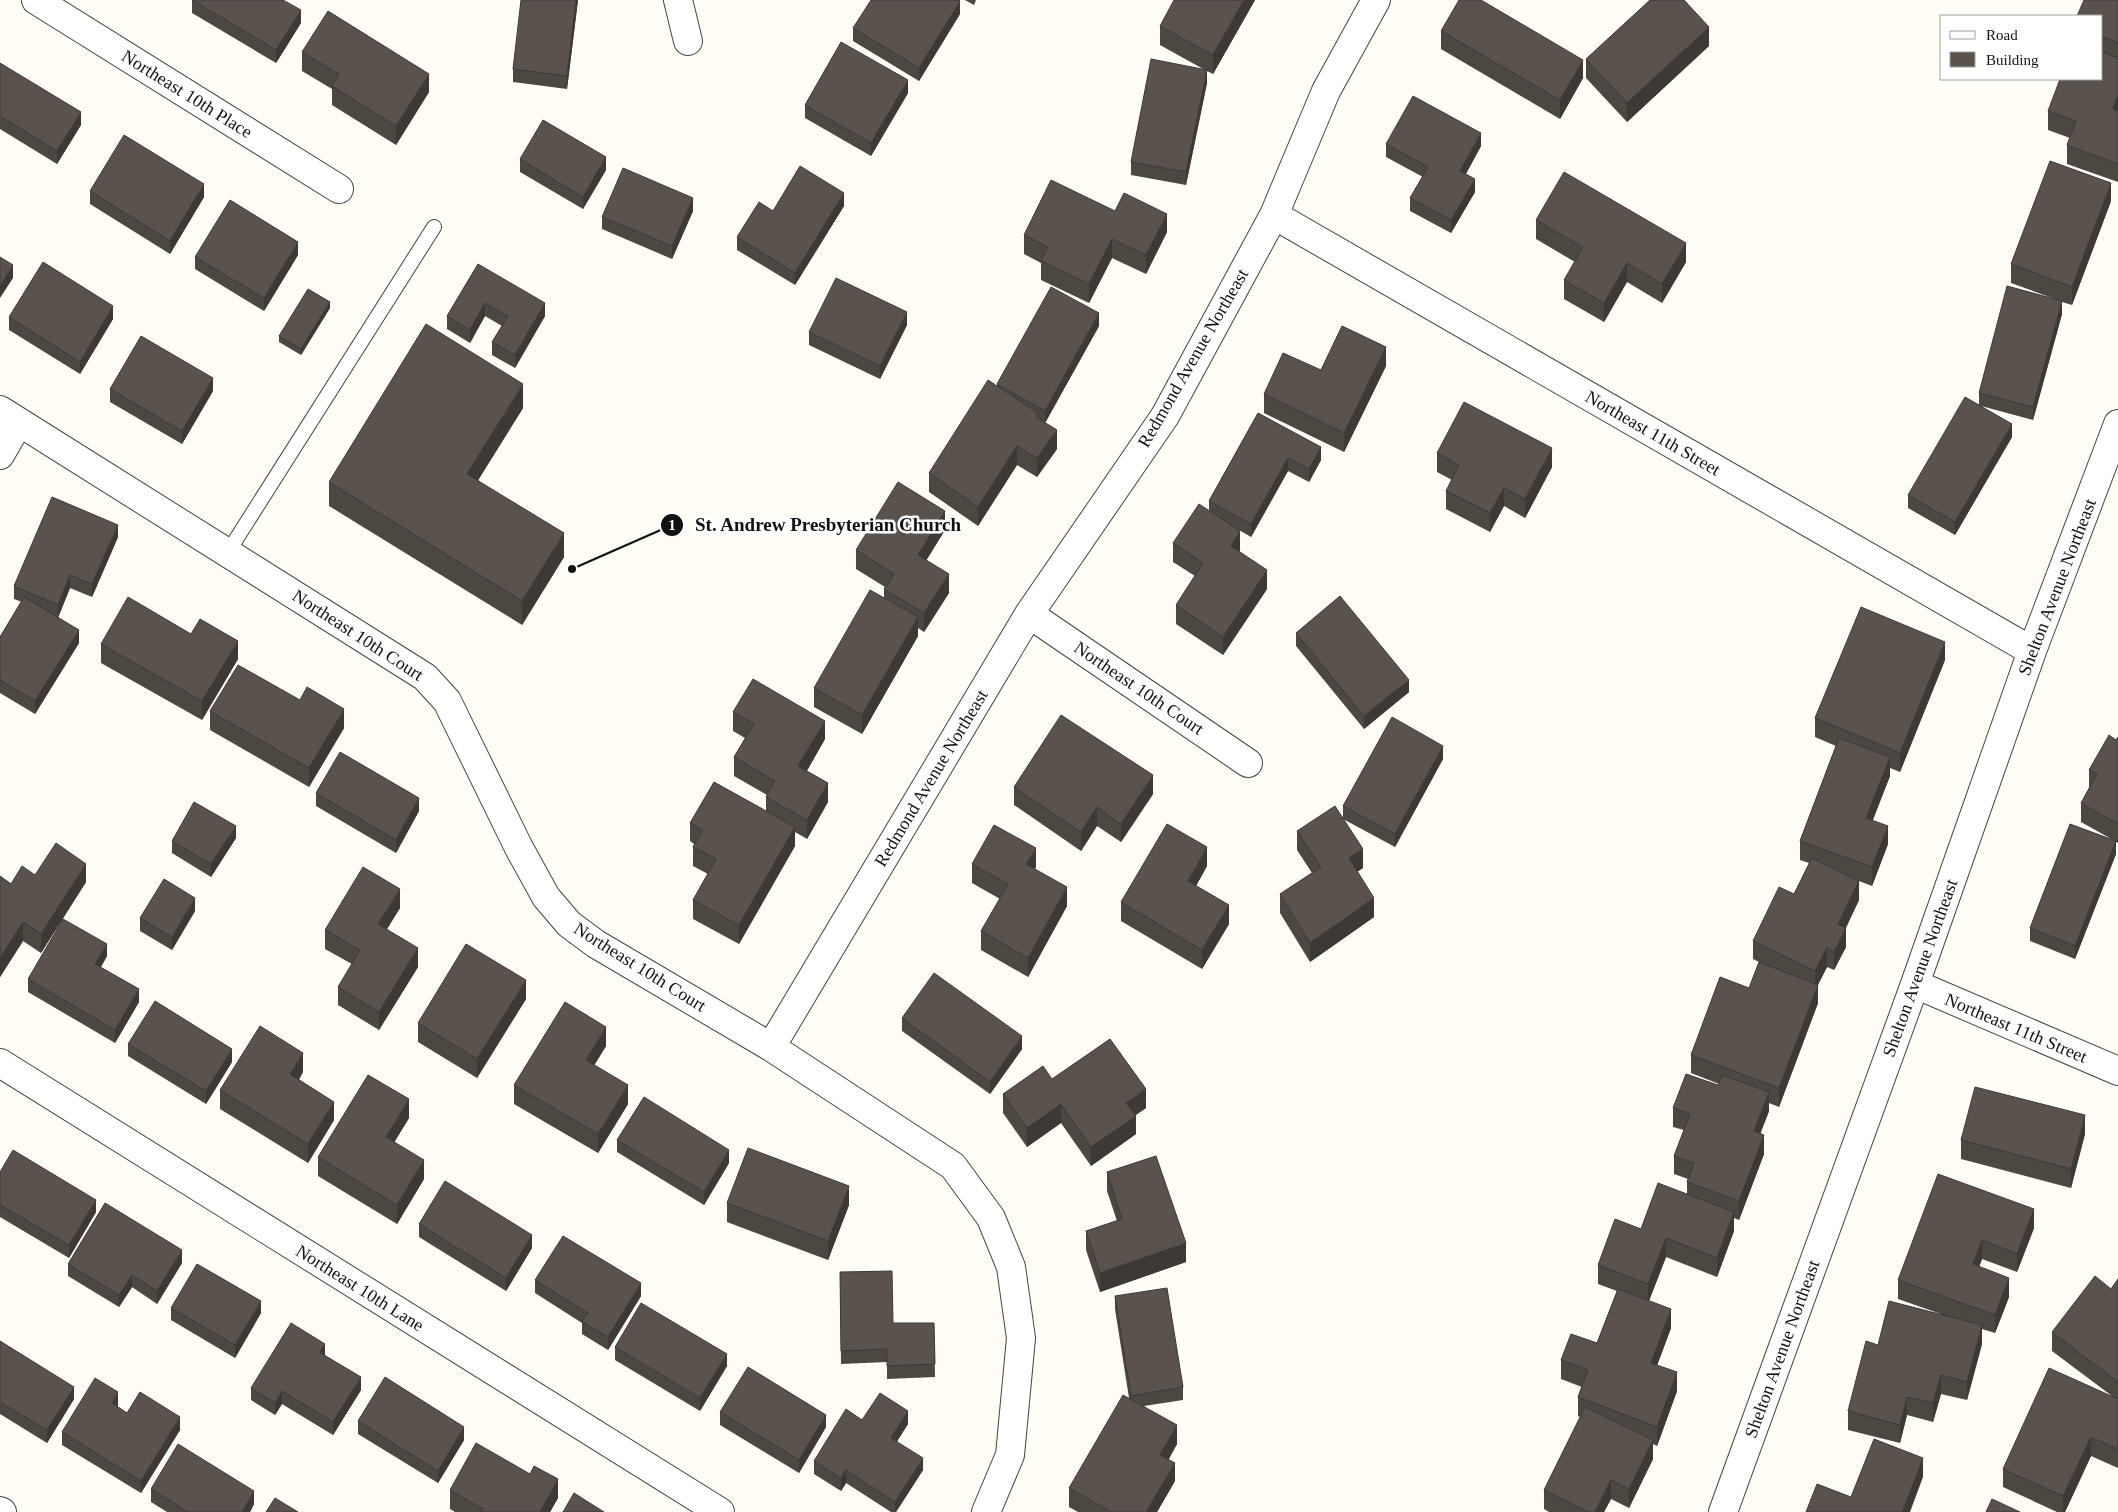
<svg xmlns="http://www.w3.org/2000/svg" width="2118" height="1512" font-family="Georgia,serif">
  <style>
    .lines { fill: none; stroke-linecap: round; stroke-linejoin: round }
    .service-casing { stroke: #444; stroke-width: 16 }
    .minor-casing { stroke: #444; stroke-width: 30 }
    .service { stroke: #fff; stroke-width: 14 }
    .minor { stroke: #fff; stroke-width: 28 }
    .wall { fill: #4d4742 }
    .shaded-wall { fill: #3f3936 }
    .building { fill: #5a524d; stroke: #3f3936 }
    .labels { text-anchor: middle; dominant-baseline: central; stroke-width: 5; stroke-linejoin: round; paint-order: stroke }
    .street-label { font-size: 18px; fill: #111; stroke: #fff }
    .leader { fill: none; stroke: #111; stroke-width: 2 }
    .callout-dot { fill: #111; stroke: #fff; stroke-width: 2 }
    .mark-label { font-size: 15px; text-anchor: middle; font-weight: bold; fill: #fff }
    .callout-label { font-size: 19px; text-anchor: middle; font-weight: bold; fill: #111; stroke: #fff; stroke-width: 5; stroke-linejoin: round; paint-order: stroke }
  </style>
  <rect width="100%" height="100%" fill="#fffdf5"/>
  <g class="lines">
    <g class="service-casing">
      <path id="service" d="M228 552 434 227"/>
    </g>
    <g class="minor-casing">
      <path id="minor" d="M36 0 339 189
        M678 0 688 41
        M1274 215 2032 651
        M0 410 425 677 447 701 519 848 546 897 569 924 596 944 771 1047
        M0 455 19 422
        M1029 614 1248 763
        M1915 984 2118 1071
        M0 1063 720 1512
        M0 1511 2 1512
        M986 1512 1010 1455 1021 1338 1011 1267 991 1218 953 1166 771 1047 1029 614 1165 416 1274 215 1326 91 1376 0
        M1723 1512 1915 984 2032 651 2118 424"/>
    </g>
    <use href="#service" class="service"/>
    <use href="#minor" class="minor"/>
  </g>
  <path class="wall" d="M192 0 301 23 276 63 192 13Z
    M578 0 567 89 513 82V69Z
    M965 0H976L974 5Z
    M1255 0 1213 74 1207 71V83L1186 185 1131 175V162L1205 70 1160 45V26Z
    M2118 0V182L2067 164V145L2070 138 2048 130V111L2102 79V16Z
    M960 14 919 81 853 41V28Z
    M1441 31 1583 78 1560 119 1441 49Z
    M1709 46 1627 122 1586 78V59Z
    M302 52 429 92 396 145 332 105V89L302 71Z
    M0 63 81 125 57 164 0 129Z
    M908 93 871 156 805 118V105Z
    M1386 144 1481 146 1466 174 1475 192 1451 233 1410 211V198L1423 177 1386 157Z
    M520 159 606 170 583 209 520 172Z
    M90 191 204 197 170 254 90 204Z
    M2111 201 2072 305 2062 302V314L2033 420 1981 406 2012 437 1955 535 1908 508V495L1979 405V393L2055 299 2011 283V264Z
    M844 206 795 285 737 250V237L773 211Z
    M693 211 672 259 602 229V217Z
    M1115 211 1167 232 1146 274 1112 258 1089 303 1041 280V263L1024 254V235Z
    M1536 220 1686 262 1662 303 1627 282 1604 322 1564 299V280L1575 262 1536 239Z
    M298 255 264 311 195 269V257Z
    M478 264 545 316 515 368 492 355V342L502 326 485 316 470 343 447 329V316Z
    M330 308 301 355 279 342V336Z
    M9 317 113 319 80 374 9 330Z
    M907 325 880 379 809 345V332Z
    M1099 326 1045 423 1057 449 1037 477 1017 465 978 526 929 492V473L997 386V384Z
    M1386 366 1344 452 1264 413V394L1321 370Z
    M110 389 213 391 182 444 110 402Z
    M523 408 478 480 564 557 522 625 329 506V482Z
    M1258 413 1321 460 1309 482 1288 471 1251 537 1239 530 1240 550 1239 552 1267 589 1223 655 1176 624V605L1195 576 1173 562V543L1209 511V501Z
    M1437 453 1552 467 1525 518 1504 506 1490 532 1446 509V491L1452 480 1437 472Z
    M945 530 926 560 949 593 924 632 918 628V636L862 734 814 707V688L884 597V589L885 587 856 569V550Z
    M118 537 92 597 70 588 58 617 79 643 35 714 0 693V637L22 602 14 599V586Z
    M1296 633 1409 692 1364 729 1296 646Z
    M191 634 238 659 202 720 101 663V644Z
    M1945 660 1900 772 1890 768V776L1873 820 1888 844 1872 886 1859 881V900L1846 928V947L1834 970 1827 967 1818 985V1003L1779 1107 1769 1103V1111L1760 1134 1764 1154 1739 1220 1734 1218V1231L1717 1277 1666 1257 1649 1301 1671 1328 1657 1365 1677 1391 1657 1446 1653 1444V1459L1629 1508 1611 1499 1604 1512H1549L1544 1509V1490L1580 1417 1578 1416V1397L1582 1387 1561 1379V1360L1597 1343 1617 1291 1598 1284V1265L1687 1194V1182L1688 1179 1674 1174V1156L1684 1130 1673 1127V1108L1718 1085 1719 1084 1691 1073V1055L1749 988 1759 962 1753 959V941L1794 894 1809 863 1800 860V841L1836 746 1815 737V718Z
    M210 711 344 728 309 787 210 730Z
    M733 712 825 739 807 771 828 802 807 839 795 832V846L739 944 693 919V900L708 874 693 866V847L694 844 690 841V823L766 811V797L767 795 734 776V757L745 738 733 731Z
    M2118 737V843L2116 842V854L2075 959 2030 941V928L2115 841 2081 822V803L2089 788V770L2116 740Z
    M1443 759 1395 847 1343 819 1363 868 1357 872 1374 917 1310 962 1280 913V894L1312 873 1297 850V831L1343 818V806Z
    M1014 787 1153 794 1121 842 1097 826 1081 851 1014 805Z
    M316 793 419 811 396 853 316 806Z
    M236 838 211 877 172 853V841Z
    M972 864 1036 867 1035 869 1067 906 1028 977 981 950V931L1000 899 972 883Z
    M1207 866 1196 886 1229 924 1202 969 1121 921V902Z
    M35 875 86 882 41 953 23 941 0 977V876L11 884Z
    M400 908 387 929 418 967 379 1030 338 1005V987L352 964 325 949V930Z
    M195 911 172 950 140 931V918Z
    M107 956 101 967 139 1002 115 1043 28 992V979Z
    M526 999 477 1078 418 1042V1023Z
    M902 1018 1022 1049 990 1094 902 1031Z
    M128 1044 232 1062 206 1104 128 1056Z
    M606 1046 594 1065 628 1104 598 1153 514 1104V1085Z
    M303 1072 299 1080 334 1120 308 1163 220 1109V1090Z
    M1052 1079 1146 1108 1135 1115 1136 1134 1091 1166 1061 1123 1027 1147 1003 1113V1094Z
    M409 1118 394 1142 424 1179 397 1224 318 1176V1157Z
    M2085 1134 2071 1188 1961 1159V1140Z
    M617 1140 729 1163 704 1205 617 1152Z
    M0 1172 96 1212 69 1258 0 1217Z
    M1107 1172 1186 1262 1100 1292 1086 1250V1231L1117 1221 1107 1191Z
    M727 1203 849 1205 828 1260 727 1222Z
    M2034 1209V1228L2017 1272 1982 1259 1979 1267 2009 1297 1995 1333 1982 1329V1344L1967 1400 1941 1394 1933 1422 1907 1415 1900 1443 1848 1430V1411L1878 1345 1941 1314 1898 1299V1280Z
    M419 1224 532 1248 506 1291 419 1237Z
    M182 1263 157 1304 132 1287 119 1307 68 1276V1264Z
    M840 1272 893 1323H934L935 1377 887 1379V1362L841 1364Z
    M2118 1279V1468L2091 1456 2065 1512H2057L2003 1487V1469L2112 1396 2052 1351V1332L2111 1289Z
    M535 1280 641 1296 608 1350 582 1334V1323L535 1293Z
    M1115 1296 1183 1387V1400L1144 1406 1177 1444 1169 1459 1175 1481 1157 1512H1078L1069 1507V1488L1129 1398 1115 1309Z
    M171 1308 261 1313 235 1358 171 1320Z
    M0 1341 74 1399 47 1443 0 1414Z
    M615 1347 727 1366 700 1411 615 1360Z
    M325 1355 361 1390 333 1435 282 1404 275 1415 251 1400V1388Z
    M118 1405V1407L127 1413 180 1430 141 1493 62 1445V1432Z
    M720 1412 826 1427 799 1473 720 1425Z
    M862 1420 908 1424 897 1441 923 1470 896 1512H891L846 1483 841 1491 814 1474V1461Z
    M358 1421 464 1440 438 1483 358 1434Z
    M151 1489 254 1504 250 1512H167L151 1502Z
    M450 1490 558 1498 550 1512H455L450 1509Z"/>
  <path class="shaded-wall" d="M576 0H578L567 89V76Z
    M1244 0H1255L1213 74V55Z
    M960 1V14L919 81V68Z
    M301 10V23L276 63V50Z
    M1709 27V46L1627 122V103Z
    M1583 60V78L1560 119V100Z
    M1207 70V83L1186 185V172Z
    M429 74V92L396 145V126Z
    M908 80V93L871 156V143Z
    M2118 94V113L2113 109Z
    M81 112V125L57 164V151Z
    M1481 133V146L1460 184V171Z
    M606 157V170L583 209V197Z
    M1475 179V192L1451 233V220Z
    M2111 183V201L2072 305V287Z
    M204 184V197L170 254V241Z
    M844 193V206L795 285V273Z
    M693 198V211L672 259V246Z
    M1167 214V232L1146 274V255Z
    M1112 239V258L1089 303V284Z
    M298 242V255L264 311V298Z
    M1686 243V262L1662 303V284Z
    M1627 263V282L1604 322V303Z
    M13 265V278L0 298V286Z
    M2062 301V314L2033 420V407Z
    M330 302V308L301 355V349Z
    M485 303V316L470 343V330Z
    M545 303V316L515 368V355Z
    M113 306V319L80 374V362Z
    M907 312V325L880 379V366Z
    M1099 313V326L1045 423V411Z
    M1386 347V366L1344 452V433Z
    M213 378V391L182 444V431Z
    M523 384V408L467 498V474Z
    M2012 424V437L1955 535V522Z
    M1057 430V449L1037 477V458Z
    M1017 446V465L978 526V507Z
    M1321 447V460L1309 482V469Z
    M1552 448V467L1525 518V499Z
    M1288 458V471L1251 537V524Z
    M1504 488V506L1490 532V513Z
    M945 511V530L918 574V555Z
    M118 525V537L92 597V584Z
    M1240 531V550L1231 565V546Z
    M564 533V557L522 625V601Z
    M1267 570V589L1223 655V637Z
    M949 574V593L924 632V613Z
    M70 575V588L58 618V605Z
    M918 617V636L862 734V715Z
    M79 630V643L35 714V701Z
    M238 641V659L202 720V701Z
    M1945 642V660L1900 772V753Z
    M1409 680V692L1364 729V716Z
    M344 709V728L309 787V768Z
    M825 721V739L798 785V766Z
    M1443 746V759L1395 847V834Z
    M1890 757V776L1866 836V818Z
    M1153 775V794L1121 842V824Z
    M828 783V802L807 839V820Z
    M419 798V811L396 853V840Z
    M1097 807V826L1081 851V832Z
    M236 826V838L211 877V864Z
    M1888 826V844L1872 886V867Z
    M795 827V846L739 944V925Z
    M2116 841V854L2075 959V946Z
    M1207 847V866L1188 900V881Z
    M1036 848V867L1026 883V864Z
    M1363 849V868L1349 877V858Z
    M86 864V882L41 953V934Z
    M1859 881V900L1838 943V924Z
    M1067 887V906L1028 977V958Z
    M400 889V908L378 943V924Z
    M195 898V911L172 950V937Z
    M1374 898V917L1310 962V943Z
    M1229 905V924L1202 969V950Z
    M23 922V941L0 977V958Z
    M1846 928V947L1834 970V952Z
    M107 944V956L95 977V964Z
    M418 948V967L379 1030V1012Z
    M1827 948V967L1815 990V971Z
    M526 980V999L477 1078V1059Z
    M1818 985V1003L1779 1107V1088Z
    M139 989V1002L115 1043V1030Z
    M606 1027V1046L586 1079V1060Z
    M1022 1036V1049L990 1094V1082Z
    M232 1049V1062L206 1104V1091Z
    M303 1053V1072L290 1093V1074Z
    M628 1085V1104L598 1153V1134Z
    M1146 1089V1108L1126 1122V1103Z
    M1769 1092V1111L1754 1150V1131Z
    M409 1099V1118L386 1156V1137Z
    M334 1102V1120L308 1163V1144Z
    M1061 1104V1123L1027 1147V1128Z
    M2085 1115V1134L2071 1188V1169Z
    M1136 1116V1134L1091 1166V1147Z
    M1764 1135V1154L1739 1220V1201Z
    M729 1150V1163L704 1205V1192Z
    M424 1160V1179L397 1224V1205Z
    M849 1186V1205L828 1260V1241Z
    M96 1200V1212L69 1258V1245Z
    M2034 1209V1228L2017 1272V1254Z
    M1734 1212V1231L1717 1277V1258Z
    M532 1235V1248L506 1291V1278Z
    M1666 1238V1257L1648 1303V1284Z
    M1982 1240V1259L1973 1283V1264Z
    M1186 1243V1262L1100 1292V1273Z
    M182 1250V1263L157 1304V1291Z
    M132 1275V1287L119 1307V1295Z
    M2009 1278V1297L1995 1333V1315Z
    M641 1283V1296L608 1350V1337Z
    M261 1301V1313L235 1358V1345Z
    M1671 1309V1328L1651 1382V1363Z
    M1982 1325V1344L1967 1400V1382Z
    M325 1344V1356L319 1352Z
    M727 1354V1366L700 1411V1398Z
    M1677 1372V1391L1657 1446V1427Z
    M1941 1375V1394L1933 1422V1403Z
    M361 1377V1390L333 1435V1422Z
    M74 1387V1399L47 1443V1430Z
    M282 1391V1404L275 1415V1403Z
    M118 1392V1405L112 1416V1403Z
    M1907 1397V1415L1900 1443V1425Z
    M908 1411V1424L891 1451V1438Z
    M826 1415V1427L799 1473V1460Z
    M180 1417V1430L141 1493V1481Z
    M1177 1425V1444L1160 1473V1455Z
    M464 1427V1440L438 1483V1471Z
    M2091 1437V1456L2065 1512H2063V1496Z
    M1653 1440V1459L1629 1508V1489Z
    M923 1458V1470L896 1512H895V1502Z
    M1923 1458V1477L1910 1512H1902Z
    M1175 1463V1481L1157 1512H1146Z
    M846 1470V1483L841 1491V1478Z
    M558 1479V1498L550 1512H540Z
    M1611 1480V1499L1604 1512H1595Z
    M254 1491V1504L250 1512H242Z"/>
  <path class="building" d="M192 0H283L301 10 276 50Z
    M521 0H576L567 76 513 69Z
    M871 0H959L960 1 919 68 853 28Z
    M1174 0H1244L1213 55 1160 26Z
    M1459 0H1481L1583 60 1560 100 1441 31Z
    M1650 0H1684L1709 27 1627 103 1586 59Z
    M2084 0H2118V43L2102 36V16H2077Z
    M328 11 429 74 396 126 332 86 339 74 302 52Z
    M841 42 908 80 871 143 805 105Z
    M2102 52 2118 58V94L2113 109 2118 111V164L2067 145 2076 121 2048 111 2060 79H2102Z
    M1151 59 1207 70 1186 172 1131 162Z
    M0 63 81 112 57 151 0 116Z
    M1413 96 1481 133 1460 171 1475 179 1451 220 1410 198 1428 167 1386 144Z
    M543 120 606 157 583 197 520 159Z
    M124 135 204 184 170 241 90 191Z
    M2050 161 2111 183 2072 287 2011 264Z
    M800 166 844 193 795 273 737 237 759 202 773 211Z
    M623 168 693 198 672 246 602 217Z
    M1564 172 1686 243 1662 284 1627 263 1604 303 1564 280 1583 247 1536 220Z
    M1051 180 1115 211 1124 193 1167 214 1146 255 1112 239 1089 284 1041 261 1048 247 1024 235Z
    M230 200 298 242 264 298 195 257Z
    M0 257 13 265 0 286Z
    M43 262 113 306 80 362 9 317Z
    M478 264 545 303 515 355 492 342 508 316 485 303 470 330 447 316Z
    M836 278 907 312 880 366 809 332Z
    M2007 286 2062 301 2033 407 1979 393Z
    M1051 287 1099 313 1045 411 997 384Z
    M308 289 330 302 301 349 279 336Z
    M426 324 523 384 467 474 564 533 522 601 329 482Z
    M1342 326 1386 347 1344 433 1264 394 1283 353 1321 370Z
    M141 336 213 378 182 431 110 389Z
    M988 380 1038 413 1036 417 1057 430 1037 458 1017 446 978 507 929 473Z
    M1965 397 2012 424 1955 522 1908 495Z
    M1464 402 1552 448 1525 499 1504 488 1490 513 1446 491 1459 465 1437 453Z
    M1258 413 1321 447 1309 469 1288 458 1251 524 1209 501Z
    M898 482 945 511 918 555 949 574 924 613 884 589 894 574 856 550Z
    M52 497 118 525 92 584 70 575 58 605 14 586Z
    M1199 504 1240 531 1231 546 1267 570 1223 637 1176 605 1203 563 1173 543Z
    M870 590 918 617 862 715 814 688Z
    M1340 596 1409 680 1364 716 1296 633Z
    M24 597 79 630 35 701 0 680V637Z
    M128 597 191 634 200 619 238 641 202 701 101 644Z
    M1861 607 1945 642 1900 753 1815 718Z
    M238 665 300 700 307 687 344 709 309 768 210 711Z
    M753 679 825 721 798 766 828 783 807 820 766 797 775 781 734 757 754 724 733 712Z
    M1061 715 1153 775 1121 824 1097 807 1081 832 1014 787Z
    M1392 717 1443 746 1395 834 1343 806Z
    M2109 735 2116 740 2118 737V824L2081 803 2097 774 2089 770Z
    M1839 738 1890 757 1866 818 1888 826 1872 867 1800 841Z
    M340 752 419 798 396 840 316 793Z
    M714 782 795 827 739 925 693 900 716 859 693 847 703 830 690 823Z
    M194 802 236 826 211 864 172 841Z
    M1335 806 1363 849 1349 858 1374 898 1310 943 1280 894 1321 867 1297 831Z
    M1167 824 1207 847 1188 881 1229 905 1202 950 1121 902Z
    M2070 824 2116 841 2075 946 2030 928Z
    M994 825 1036 848 1026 864 1067 887 1028 958 981 931 1008 884 972 864Z
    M56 843 86 864 41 934 23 922 0 958V876L11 884 22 866 35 875Z
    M1812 858 1859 881 1838 924 1846 928 1834 952 1827 948 1815 971 1753 941 1779 887 1794 894Z
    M363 867 400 889 378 924 418 948 379 1012 338 987 360 950 325 930Z
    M164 879 195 898 172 937 140 918Z
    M63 919 107 944 95 964 139 989 115 1030 28 979Z
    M466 944 526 980 477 1059 418 1023Z
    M1759 962 1818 985 1779 1088 1691 1055 1720 977 1749 988Z
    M934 973 1022 1036 990 1082 902 1018Z
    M155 1001 232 1049 206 1091 128 1044Z
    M565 1002 606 1027 586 1060 628 1085 598 1134 514 1085Z
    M260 1026 303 1053 290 1074 334 1102 308 1144 220 1090Z
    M1110 1039 1146 1089 1126 1103 1136 1116 1091 1147 1061 1104 1027 1128 1003 1094 1043 1066 1052 1079Z
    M1686 1074 1718 1085 1722 1075 1769 1092 1754 1131 1764 1135 1739 1201 1687 1182 1694 1163 1674 1156 1690 1114 1673 1108Z
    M368 1075 409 1099 386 1137 424 1160 397 1205 318 1157Z
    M1975 1087 2085 1115 2071 1169 1961 1140Z
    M644 1097 729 1150 704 1192 617 1140Z
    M748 1148 849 1186 828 1241 727 1203Z
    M13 1150 96 1200 69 1245 0 1205V1172Z
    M1156 1156 1186 1243 1100 1273 1086 1231 1122 1219 1107 1172Z
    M1938 1174 2034 1209 2017 1254 1982 1240 1973 1264 2009 1278 1995 1315 1898 1280Z
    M445 1181 532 1235 506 1278 419 1224Z
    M1658 1183 1734 1212 1717 1258 1666 1238 1648 1284 1598 1265 1615 1219 1641 1229Z
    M105 1203 182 1250 157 1291 132 1275 119 1295 68 1264Z
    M563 1236 641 1283 608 1337 582 1321 588 1313 535 1280Z
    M197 1264 261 1301 235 1345 171 1308Z
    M892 1271 893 1323H934L935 1364 887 1366V1349L841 1351 840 1272Z
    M2095 1276 2111 1289 2118 1279V1382L2052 1332Z
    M1167 1288 1183 1387 1131 1396 1115 1296Z
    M1618 1289 1671 1309 1651 1363 1677 1372 1657 1427 1578 1397 1588 1370 1561 1360 1571 1334 1597 1343Z
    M1889 1301 1982 1325 1967 1382 1941 1375 1933 1403 1907 1397 1900 1425 1848 1411 1866 1341 1878 1345Z
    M641 1303 727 1354 700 1398 615 1347Z
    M291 1323 325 1344 319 1352 361 1377 333 1422 282 1391 275 1403 251 1388Z
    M0 1341 74 1387 47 1430 0 1402Z
    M748 1367 826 1415 799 1460 720 1412Z
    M2049 1368 2118 1399V1449L2091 1437 2063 1496 2003 1469Z
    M385 1377 464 1427 438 1471 358 1421Z
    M95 1378 118 1392 112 1403 127 1413 140 1392 180 1417 141 1481 62 1432Z
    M880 1393 908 1411 891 1438 923 1458 895 1502 846 1470 841 1478 814 1461 846 1409 862 1420Z
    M1123 1395 1177 1425 1160 1455 1175 1463 1146 1512H1112L1069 1488Z
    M1585 1407 1653 1440 1629 1489 1611 1480 1595 1512H1588L1544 1490Z
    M1874 1439 1923 1458 1902 1512H1806L1817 1484 1851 1497Z
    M476 1443 530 1474 534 1466 558 1479 540 1512H481L483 1509 450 1490Z
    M178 1444 254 1491 242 1512H188L151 1489Z
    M574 1493 604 1512H563Z
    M275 1498 298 1512H266Z
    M1992 1499 2020 1512H1986Z"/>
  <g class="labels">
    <g class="street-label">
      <text transform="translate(187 94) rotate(32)">Northeast 10th Place</text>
      <text transform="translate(1193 358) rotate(-60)">Redmond Avenue Northeast</text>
      <text transform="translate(1653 433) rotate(30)">Northeast 11th Street</text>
      <text transform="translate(2057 587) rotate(-69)">Shelton Avenue Northeast</text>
      <text transform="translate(358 635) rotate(33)">Northeast 10th Court</text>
      <text transform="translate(1139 688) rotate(34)">Northeast 10th Court</text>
      <text transform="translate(931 778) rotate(-59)">Redmond Avenue Northeast</text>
      <text transform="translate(640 967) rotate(32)">Northeast 10th Court</text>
      <text transform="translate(1920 968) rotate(-70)">Shelton Avenue Northeast</text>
      <text transform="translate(2016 1028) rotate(23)">Northeast 11th Street</text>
      <text transform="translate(360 1288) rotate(32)">Northeast 10th Lane</text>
      <text transform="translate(1782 1349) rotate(-70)">Shelton Avenue Northeast</text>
    </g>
  </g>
  <path class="leader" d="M572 569L672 525"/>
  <g class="callout-dot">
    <circle cx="572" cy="569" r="5"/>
    <circle cx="672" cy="525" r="12"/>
  </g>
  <g class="mark-label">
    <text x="672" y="530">1</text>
  </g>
  <g class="callout-label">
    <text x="828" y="531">St. Andrew Presbyterian Church</text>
  </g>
  <rect x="1940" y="15" width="162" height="65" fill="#ffffff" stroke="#a0a0a0"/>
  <rect x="1950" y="31" width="25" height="8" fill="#ffffff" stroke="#a0a0a0"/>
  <text x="1986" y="40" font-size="15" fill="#111111">Road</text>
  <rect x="1950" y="52" width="25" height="15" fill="#5a524d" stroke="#a0a0a0"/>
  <text x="1986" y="65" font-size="15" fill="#111111">Building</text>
</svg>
